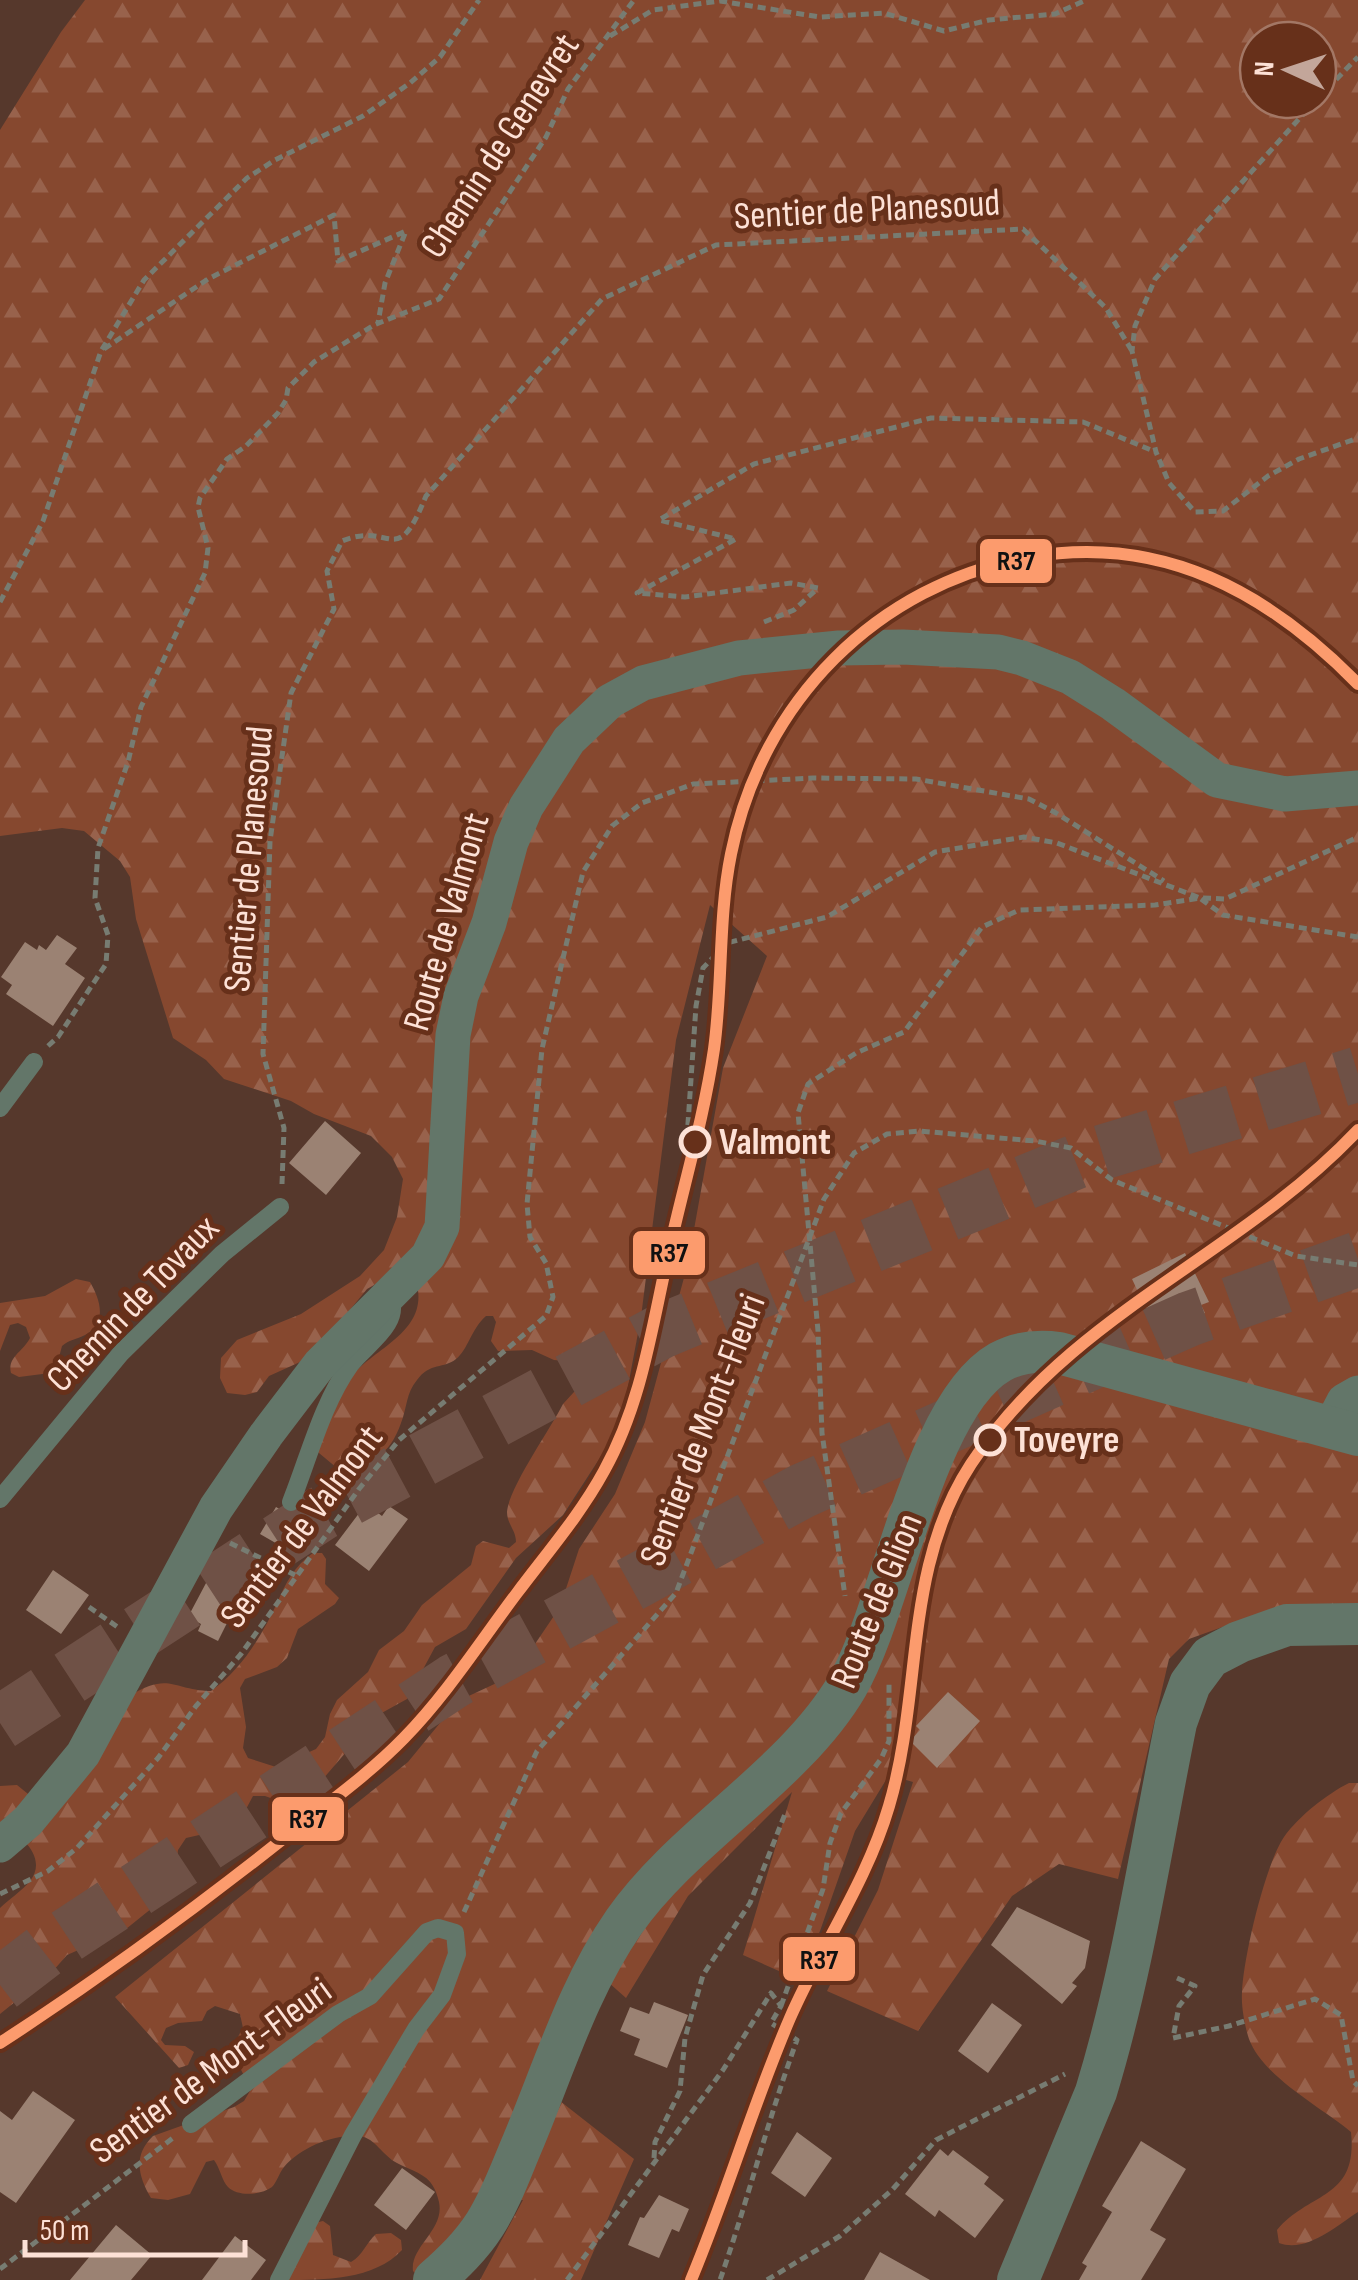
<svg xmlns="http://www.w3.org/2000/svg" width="1358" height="2280" font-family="'Sofia Sans Condensed',sans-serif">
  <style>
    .forest { fill: url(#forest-firs); fill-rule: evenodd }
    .building { fill: #9b8273 }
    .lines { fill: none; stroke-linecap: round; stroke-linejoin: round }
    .motorway-tunnel { stroke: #6f5146; stroke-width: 55; stroke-dasharray: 55 28; stroke-linecap: butt }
    .path { stroke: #777c72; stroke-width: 5; stroke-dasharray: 8 5; stroke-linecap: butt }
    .service { stroke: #637669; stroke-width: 18 }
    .minor { stroke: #637669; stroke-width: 35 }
    .tertiary { stroke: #637669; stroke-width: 42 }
    .rail-1-casing { stroke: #67301a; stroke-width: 20 }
    .rail-1 { stroke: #fc9b6d; stroke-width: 12 }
    .stop-dot { fill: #67301a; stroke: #fde1d6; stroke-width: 5 }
    .labels { text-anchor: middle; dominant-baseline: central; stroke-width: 10; stroke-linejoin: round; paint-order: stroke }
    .street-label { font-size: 38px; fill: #fde1d6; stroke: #67301a }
    .stop-label { font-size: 38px; font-weight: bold; fill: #fde1d6; stroke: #67301a; text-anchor: start }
    .line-badge { stroke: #67301a; stroke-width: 4 }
    .pale-badge-label { font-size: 28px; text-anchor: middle; font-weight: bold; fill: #111 }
  </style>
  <defs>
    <pattern id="forest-firs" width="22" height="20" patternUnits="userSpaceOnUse" patternTransform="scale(2.5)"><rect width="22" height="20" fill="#86482f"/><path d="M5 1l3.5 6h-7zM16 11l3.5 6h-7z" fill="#98624c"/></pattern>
  </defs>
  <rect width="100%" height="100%" fill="#56382c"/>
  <path class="forest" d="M85 0H1358V1604L1278 1607 1189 1639 1169 1659 1118 1879 1059 1864 1012 1896 918 2031 827 1991 878 1890 913 1782 889 1775 855 1831 820 1931 797 1979 743 1955 792 1792 688 1896 626 1998 608 1982 560 2101 634 2159 581 2280H480L523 2200 491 2203 418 2276 413 2271C410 2246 445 2230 439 2202 433 2174 418 2174 397 2163 383 2156 375 2138 360 2136 334 2134 301 2147 284 2167 279 2173 277 2182 272 2187 261 2195 238 2197 228 2187 222 2181 220 2168 214 2160L206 2162 190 2194 168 2200 151 2198C138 2176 133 2155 153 2136L234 2107 244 2101 250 2091C242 2062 224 2058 243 2028L240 2014 215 2006 207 2011 202 2021 178 2023 166 2028 161 2040 165 2045 185 2046 194 2052 188 2065 179 2068 115 1997 408 1762 458 1701 514 1675 560 1607 579 1549 615 1494 645 1422 688 1263 723 1068 767 956 710 905 676 1040 641 1317 622 1418 614 1436 563 1515 516 1558 466 1629 435 1647 407 1699 378 1715 316 1787 287 1804 265 1796H253L232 1835 208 1833 186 1838 178 1850 173 1885 167 1896 126 1929 67 1955 52 1972 0 2014V1908C9 1899 22 1891 30 1881 48 1859 22 1832 0 1829V1786L17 1785 33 1798 129 1696C170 1671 172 1690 211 1691 241 1670 262 1636 277 1603 286 1583 294 1566 313 1553H322L326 1559 325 1584 339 1598 335 1604 298 1629 287 1658 277 1667 245 1679 240 1688 246 1727 243 1748 248 1758 276 1767 316 1749 325 1737 330 1714 337 1700 368 1672 379 1650 404 1631 422 1605 471 1565 476 1546 483 1541 509 1548 516 1542C516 1530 507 1524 507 1512 509 1487 550 1430 563 1404L574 1392 598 1393 606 1384 603 1374 581 1362 554 1360 532 1350 498 1351 491 1341 496 1322 493 1316H486C471 1329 468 1350 456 1359 444 1369 430 1362 417 1380 406 1393 407 1408 401 1423 390 1455 370 1467 337 1468L313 1448C325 1426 335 1397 351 1377 374 1348 428 1332 417 1285L383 1280 367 1289 326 1339 300 1362 269 1376 257 1392 245 1395 227 1393 220 1378 221 1358 237 1340 301 1314 360 1276 384 1250 397 1217 403 1179 392 1157 371 1136 314 1114 291 1101 224 1079 206 1060 173 1038 136 919 130 877 120 861 84 831 62 828 0 836V130L61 32ZM1258 40H1318V100H1258Z
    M76 1279 90 1282C100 1299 108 1323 85 1335 76 1340 70 1339 62 1346L58 1361 50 1373 19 1377 11 1373C7 1357 23 1352 30 1338L26 1327 18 1323 10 1325 0 1351V1303L45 1296Z
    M1349 1783H1358V2212C1336 2226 1307 2253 1279 2243L1277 2230C1310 2191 1358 2200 1351 2132 1321 2107 1263 2077 1249 2039 1245 2027 1241 2006 1242 1993 1243 1959 1265 1865 1284 1837 1299 1816 1327 1794 1349 1783Z
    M323 2221 330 2226 333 2255 351 2262C363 2255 366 2243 376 2234L391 2233 401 2240 402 2250C374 2280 325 2280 283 2280L299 2260 292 2243 314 2223Z"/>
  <path class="building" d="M57 935 77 948 65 964 85 978 53 1026 6 994 12 985 1 977 25 942 37 950 39 945 46 950Z
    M325 1121 361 1153 326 1195 289 1163Z
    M1185 1253 1209 1302 1201 1305 1205 1313 1166 1331 1162 1324 1155 1328 1132 1279Z
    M366 1504 382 1516 389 1506 408 1519 369 1571 335 1545Z
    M276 1507 302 1522 286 1549 260 1534Z
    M214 1568 246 1585 218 1641 198 1631 201 1624 188 1617Z
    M53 1570 89 1595 61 1634 26 1610Z
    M948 1692 980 1721 937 1768 910 1741 920 1730 916 1726Z
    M1017 1907 1090 1941 1085 1968 1072 1983 1077 1986 1062 2004 991 1945Z
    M654 2002 688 2015 667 2068 634 2055 640 2039 620 2031 630 2007 649 2014Z
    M992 2003 1022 2025 988 2073 958 2051Z
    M33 2091 75 2120 16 2203 0 2192V2111L12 2120Z
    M797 2132 832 2158 805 2197 771 2173Z
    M1141 2141 1186 2169 1150 2230 1166 2239 1141 2280H1079L1087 2266 1082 2263 1112 2212 1102 2206Z
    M940 2149 948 2156 953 2150 989 2177 984 2184 1004 2200 975 2238 939 2210 935 2217 905 2194Z
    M402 2168 435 2192 406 2230 374 2205Z
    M659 2195 689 2209 679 2232 672 2229 659 2258 628 2245 640 2217 644 2218Z
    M116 2225 152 2255 131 2280H70Z
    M235 2236 266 2260 251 2280H202Z
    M880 2252 930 2280H864Z"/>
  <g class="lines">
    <path class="motorway-tunnel" d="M0 1723 322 1513 662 1331 1090 1156 1358 1074
      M0 1985 48 1948 454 1681 802 1491 1189 1319 1358 1259"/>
    <path class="path" d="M610 36 653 10 720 1 820 17 884 13 944 31 989 20 1055 14 1086 0
      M1318 98 1358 57
      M1316 100 1155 279 1135 326 1132 351 1156 452 1169 483 1195 512 1223 511 1268 476 1299 459 1358 438
      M104 349 208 279 334 215 338 261 406 231 385 283 378 323
      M0 602 43 521 101 351 144 280 247 178 275 160 363 116 410 83 440 57 479 0
      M764 622 794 610 818 588 791 583 685 597 637 593 736 539 659 520 754 464 931 418 1083 422 1156 452
      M1203 898 1225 899 1358 837
      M1201 899 1223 915 1358 937
      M48 1046 58 1037 106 964 108 935 95 898 98 848 128 762 141 707 205 573 208 548 198 507 200 498 227 459 246 446 278 413 286 400 288 388 314 362 374 325 439 299 546 137 568 89 634 0
      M687 1138 696 1006 703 968 727 943 827 917 935 852 1024 837 1057 843 1200 898 1155 905 1019 910 982 927 904 1032 856 1053 808 1084 798 1113 818 1331 822 1433 845 1596
      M282 1184 284 1128 263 1054 270 841 291 693 334 609 327 571 342 541C393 520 395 572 426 496L602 299 716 245 1023 229 1106 308 1132 351
      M230 1543 295 1575
      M89 1607 119 1628
      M0 1894 48 1871 77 1848 158 1758 196 1706 241 1654 359 1489 399 1440 546 1316 553 1297 546 1263 530 1237 527 1204 542 1049 583 872 612 826 642 803 693 784 813 778 916 779 1029 799 1056 813 1164 881
      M464 1912 537 1751 676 1593 824 1199 854 1153 887 1134 919 1131 1035 1141 1071 1148 1112 1180 1296 1256 1358 1265
      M1177 1978 1195 1986 1179 2006 1173 2038 1229 2026 1315 1999 1341 2015 1353 2081 1358 2086
      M781 2006 823 1889 830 1843 841 1813 881 1759 889 1741V1684
      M654 2158 655 2142 680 2091 685 2038 703 1975 750 1903 785 1814
      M0 2269 173 2138
      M567 2280 723 2070 771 1993 781 2006 771 2023 797 2040C768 2119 748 2200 720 2280
      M767 2280 840 2236 892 2190 936 2140 1065 2074"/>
    <path class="service" d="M0 1108 34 1062
      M0 1499 121 1353 222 1254 280 1207
      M291 1502C309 1457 322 1404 350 1365 365 1345 403 1323 389 1296
      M191 2124 338 2014 370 1996 427 1932 438 1928 455 1933 457 1954 442 1995 416 2029 353 2135 279 2280"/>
    <path class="minor" d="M1330 1428 1344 1401 1358 1393
      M0 1845 28 1821 83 1754 216 1508 266 1435 320 1364 428 1256 442 1227 453 1035 461 996 489 923 511 842 526 807 569 740 610 701 643 683 739 658 839 648 903 647 998 652 1022 658 1070 677 1113 704 1217 780 1285 794 1358 788"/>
    <path class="tertiary" d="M434 2280C453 2263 471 2246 485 2224 501 2199 511 2170 523 2142 554 2068 578 1988 624 1922 684 1836 794 1776 847 1686 893 1607 923 1406 1000 1362 1018 1352 1038 1350 1059 1353L1358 1435
      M1018 2280 1096 2092C1133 1971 1151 1846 1176 1723L1190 1684 1210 1657 1239 1642 1287 1625 1358 1624"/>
    <g class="rail-1-casing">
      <path id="rail-1" d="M0 2043C100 1978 196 1908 289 1834 328 1803 369 1774 404 1738 447 1694 480 1642 517 1593 547 1553 580 1515 604 1471 642 1403 652 1326 669 1251 684 1184 704 1117 714 1049 723 984 718 918 731 854 761 702 877 584 1030 557 1162 534 1268 592 1358 684
        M691 2280C727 2194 753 2104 790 2018 821 1947 867 1881 889 1806 923 1692 903 1568 971 1464 1072 1312 1237 1258 1358 1130"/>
    </g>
    <use href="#rail-1" class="rail-1"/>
  </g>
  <g class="stop-dot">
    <circle cx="695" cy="1142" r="14"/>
    <circle cx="990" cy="1440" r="14"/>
  </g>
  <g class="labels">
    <g class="street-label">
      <text transform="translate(500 146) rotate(-57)">Chemin de Genevret</text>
      <text transform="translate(867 210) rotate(-3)">Sentier de Planesoud</text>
      <text transform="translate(249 859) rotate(-85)">Sentier de Planesoud</text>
      <text transform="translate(447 922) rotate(-74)">Route de Valmont</text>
      <text transform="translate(133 1304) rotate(-46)">Chemin de Tovaux</text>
      <text transform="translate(703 1430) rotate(-69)">Sentier de Mont-Fleuri</text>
      <text transform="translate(302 1527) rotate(-53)">Sentier de Valmont</text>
      <text transform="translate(877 1601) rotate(-68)">Route de Glion</text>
      <text transform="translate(211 2071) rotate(-36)">Sentier de Mont-Fleuri</text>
    </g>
    <g class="stop-label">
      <text x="719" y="1142">Valmont</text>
      <text x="1014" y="1440">Toveyre</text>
    </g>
  </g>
  <g class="line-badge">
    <rect x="978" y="537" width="76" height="48" rx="10" fill="#fc9b6d"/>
    <rect x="631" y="1229" width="76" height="48" rx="10" fill="#fc9b6d"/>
    <rect x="270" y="1795" width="76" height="48" rx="10" fill="#fc9b6d"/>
    <rect x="781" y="1935" width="76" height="48" rx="10" fill="#fc9b6d"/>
  </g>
  <g class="pale-badge-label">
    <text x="1016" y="570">R37</text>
    <text x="669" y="1262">R37</text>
    <text x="308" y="1828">R37</text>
    <text x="819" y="1969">R37</text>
  </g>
  <g transform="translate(1288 70) rotate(273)"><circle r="48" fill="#67301a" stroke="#a37765" stroke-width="2.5"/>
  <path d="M0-8L18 38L0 25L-18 38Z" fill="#c3a69a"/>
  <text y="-15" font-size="28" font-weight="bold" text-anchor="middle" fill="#fde1d6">N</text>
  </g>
  <path d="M25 2240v15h220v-15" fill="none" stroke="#fde1d6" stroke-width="5"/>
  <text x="40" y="2240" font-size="30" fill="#fde1d6" stroke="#67301a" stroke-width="8" paint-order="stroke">50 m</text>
</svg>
